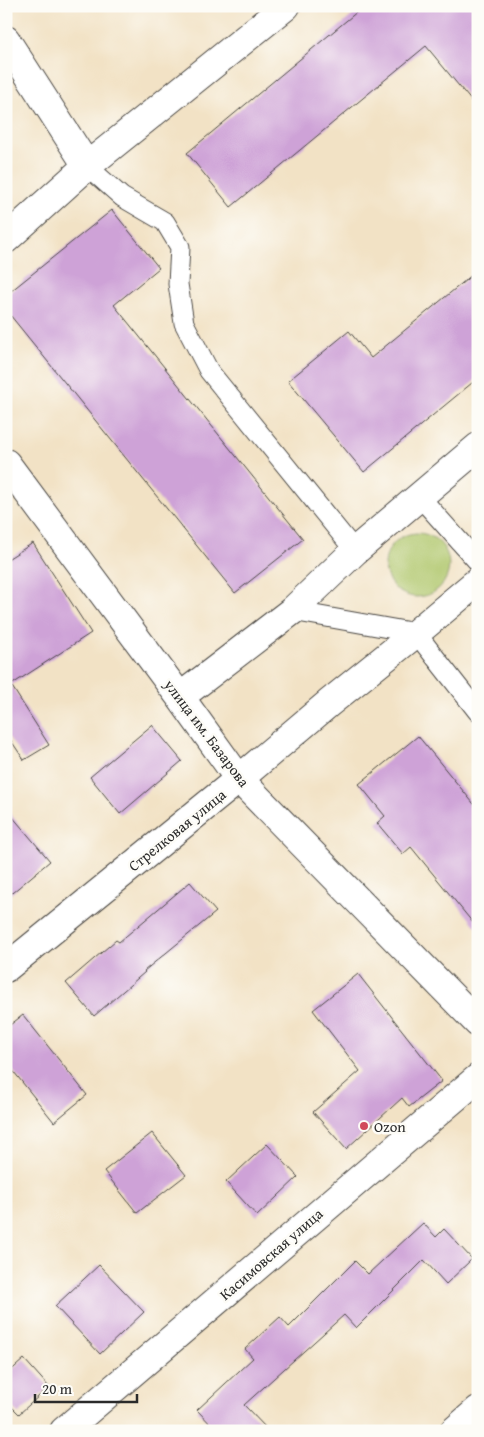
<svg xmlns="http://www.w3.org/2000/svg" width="484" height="1437" font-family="'Gentium Book Plus',serif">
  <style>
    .green { fill: #afc66b; stroke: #6d784b }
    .building { fill: #cea2d7 }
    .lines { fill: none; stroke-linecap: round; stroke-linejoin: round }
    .service-casing { stroke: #494642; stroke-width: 21 }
    .minor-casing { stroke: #494642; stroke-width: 30 }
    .service { stroke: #fff; stroke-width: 19 }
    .minor { stroke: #fff; stroke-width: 28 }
    .poi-dot { fill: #d1495b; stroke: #fdfcf7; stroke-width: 2 }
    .labels { text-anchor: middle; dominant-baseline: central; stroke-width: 5; stroke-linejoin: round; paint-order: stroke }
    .street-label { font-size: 15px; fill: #2b2b2b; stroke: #fdfcf7 }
    .poi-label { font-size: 15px; fill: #2b2b2b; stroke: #fdfcf7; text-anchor: start }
  </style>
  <rect width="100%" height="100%" fill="#fdfcf7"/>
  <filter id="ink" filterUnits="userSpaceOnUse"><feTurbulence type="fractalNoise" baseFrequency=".02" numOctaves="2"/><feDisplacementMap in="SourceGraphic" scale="10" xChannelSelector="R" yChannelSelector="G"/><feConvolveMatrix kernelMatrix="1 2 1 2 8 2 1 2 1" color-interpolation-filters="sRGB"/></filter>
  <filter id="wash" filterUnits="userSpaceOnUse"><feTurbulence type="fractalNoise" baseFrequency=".0096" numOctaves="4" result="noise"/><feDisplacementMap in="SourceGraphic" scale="20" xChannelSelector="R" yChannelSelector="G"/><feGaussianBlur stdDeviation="1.12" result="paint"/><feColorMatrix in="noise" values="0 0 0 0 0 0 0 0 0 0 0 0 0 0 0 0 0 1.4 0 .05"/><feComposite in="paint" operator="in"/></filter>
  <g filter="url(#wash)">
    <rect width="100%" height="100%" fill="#f2e2c5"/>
    <path class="green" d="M385 565a32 32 0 1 1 64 0a32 32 0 1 1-64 0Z"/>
    <g id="blocks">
      <path class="building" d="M364 6H478V109L426 46 231 207 187 153Z
        M112 210 159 268 114 305 303 539 235 593 6 310V295Z
        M478 270V378L364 472 288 381 349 331 371 358Z
        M33 543 91 633 11 685 49 745 24 760 6 733V560Z
        M152 725 182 761 120 814 90 777Z
        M418 736 478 809V929L411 847 403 854 377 823 385 816 359 784Z
        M6 809 50 861 6 898Z
        M190 882 216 912 144 971 145 972 94 1016 66 983 116 940 119 942Z
        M358 974 442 1081 409 1107 402 1098 346 1149 313 1112 360 1071 313 1010Z
        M23 1015 87 1095 54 1122 6 1062V1028Z
        M152 1133 186 1175 137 1213 104 1171Z
        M267 1144 298 1177 257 1216 226 1182Z
        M423 1223 436 1237 444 1229 472 1259 446 1284 424 1260 356 1328 344 1315 244 1405 269 1431H217L197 1410 253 1358 245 1349 280 1317 289 1327 355 1261 368 1274Z
        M99 1265 144 1312 100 1354 55 1306Z
        M24 1359 49 1387 19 1414 6 1401V1375Z"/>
    </g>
  </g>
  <g filter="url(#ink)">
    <use href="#blocks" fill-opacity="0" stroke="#494642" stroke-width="1"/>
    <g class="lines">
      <g class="service-casing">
        <path id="service" d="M87 166 122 197 165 222 180 247 178 284 184 323 209 371 355 551
          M419 496 478 562
          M292 611 416 633 478 712"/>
      </g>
      <g class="minor-casing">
        <path id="minor" d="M6 40 87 166
          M6 239 87 166 286 6
          M6 463 180 697 239 779 478 1023
          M180 697 292 611 355 551 478 447
          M6 968 239 779 329 703 416 633 478 581
          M64 1431 478 1078
          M454 1431 478 1410"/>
      </g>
      <use href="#service" class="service"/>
      <use href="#minor" class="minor"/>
    </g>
  </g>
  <circle class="poi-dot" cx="364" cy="1126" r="5"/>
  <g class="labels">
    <g class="street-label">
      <text transform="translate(207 733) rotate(53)">улица им. Базарова</text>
      <text transform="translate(177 830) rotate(-39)">Стрелковая улица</text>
      <text transform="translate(271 1254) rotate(-41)">Касимовская улица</text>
    </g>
    <g class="poi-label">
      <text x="374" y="1126">Ozon</text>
    </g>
  </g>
  <rect width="484" height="1437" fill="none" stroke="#fdfcf7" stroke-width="25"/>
  <path d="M35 1394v8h102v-8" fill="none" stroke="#2b2b2b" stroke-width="2.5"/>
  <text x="42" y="1394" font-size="15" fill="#2b2b2b" stroke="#fdfcf7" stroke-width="4" paint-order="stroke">20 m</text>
</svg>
